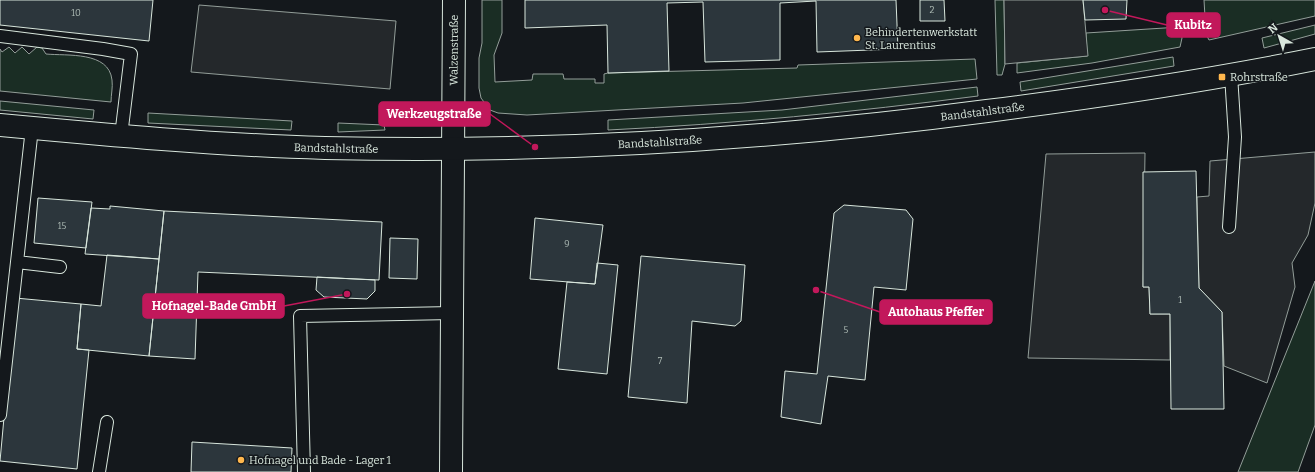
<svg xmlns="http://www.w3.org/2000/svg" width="1315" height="472" font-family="Bitter,serif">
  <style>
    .green { fill: #1a2d24; stroke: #939e99 }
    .parking { fill: #24282b; stroke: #939e99 }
    .building { fill: #2c363c; stroke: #d8e6dc }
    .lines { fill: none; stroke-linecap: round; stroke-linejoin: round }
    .lane-casing { stroke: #d8e6dc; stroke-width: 14 }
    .street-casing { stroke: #d8e6dc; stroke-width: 24 }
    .secondary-casing { stroke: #d8e6dc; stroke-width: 24 }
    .lane { stroke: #14181c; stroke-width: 12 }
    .street { stroke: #14181c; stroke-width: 22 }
    .secondary { stroke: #14181c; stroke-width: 22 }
    .poi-dot { fill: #ffb74d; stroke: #14181c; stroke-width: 1.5 }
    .labels { text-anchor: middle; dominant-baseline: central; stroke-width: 3; stroke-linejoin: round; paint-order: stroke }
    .number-label { font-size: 9px; fill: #adbab4 }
    .poi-label { font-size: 11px; fill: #d8e6dc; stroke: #14181c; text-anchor: start }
    .street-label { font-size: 11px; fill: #d8e6dc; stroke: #14181c }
    .leader { fill: none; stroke: #c2185b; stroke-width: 1.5 }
    .callout-dot { fill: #c2185b; stroke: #14181c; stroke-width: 1.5 }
    .callout { fill: #c2185b; stroke: #c2185b; stroke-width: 1.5 }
    .callout-label { font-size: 12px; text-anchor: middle; font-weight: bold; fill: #fff }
  </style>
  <rect width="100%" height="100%" fill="#14181c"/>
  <path class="green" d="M482 0H502V33L494 55 495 82 532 80 533 74H563L564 79H595V83H604V74L608 73 797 68 798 65 975 59 977 79 743 103 527 115 498 113 490 110 481 98 479 88V58L482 43Z
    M995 0H1004L1005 64 1002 75H997Z
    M1204 0H1315V16L1209 40 1206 34Z
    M1315 25V34L1264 48 1262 38Z
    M1180 27 1182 38 1180 47 1092 63 1017 73V63L1087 56 1086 33Z
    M9 47 15 53 22 47 29 54 37 47 42 48 46 54C67 56 109 51 112 80 113 87 111 95 111 102L0 91V49L2 52Z
    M1173 57 1174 66 1021 91 1020 82Z
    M977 87 978 96C855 112 732 124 608 130V120L782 110Z
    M0 101 94 110 93 119 0 110Z
    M148 113 292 121 291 130 148 123Z
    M338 123 384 125 385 130 338 132Z
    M1315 281V425L1298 472H1238Z"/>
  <path class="parking" d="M1004 0H1083L1088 56 1005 64Z
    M199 5 396 21 390 89 191 72Z
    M1315 152V203L1308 235 1292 263 1295 287 1267 383 1224 366 1222 312 1199 288 1197 197 1209 196 1210 161Z
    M1145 153 1143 287H1149L1150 314H1170V360L1028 358 1046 154Z"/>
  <path class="building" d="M0 0H153L149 41 0 25Z
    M525 0H896L898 49 817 52 816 1 780 3V60L705 62 703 2 667 3 669 71 608 73 607 25 525 28Z
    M920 0H944L945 21H920Z
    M1083 0H1127L1126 19 1085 20Z
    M1196 171 1199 288 1222 312 1224 409H1171L1170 314H1150L1149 287H1143V172Z
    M38 198 92 202 86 248 34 243Z
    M844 205 906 210 913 219 906 290 874 287 865 380 828 376 821 424 781 417 785 371 817 374 834 213Z
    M110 206 164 211 159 259 85 254 91 208 110 209Z
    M164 211 382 222 379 280 198 272 195 359 149 356Z
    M535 218 603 225 595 284 530 279Z
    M390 238 418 239 417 279 389 278Z
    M107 255 159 259 149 356 77 349 81 304 101 306Z
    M641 256 745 265 741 321 735 326 692 321 687 403 628 397Z
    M597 263 618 265 607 374 558 369 567 282 595 284Z
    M317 277 375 280V291L367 299 324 297 316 290Z
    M15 298 81 304 77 349 89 350 77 469 0 461Z
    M192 442 292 448 291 472H191Z"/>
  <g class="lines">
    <g class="lane-casing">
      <path id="lane" d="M0 36 103 49 131 54 121 136
        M32 128 17 262 60 267
        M1229 227 1235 137 1231 75
        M0 415 17 262
        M99 472 107 422
        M304 472 300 316 452 313"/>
    </g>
    <g class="street-casing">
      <g id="street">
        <path id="s1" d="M451 472 454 0"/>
      </g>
    </g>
    <g class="secondary-casing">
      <g id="secondary">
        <path id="s2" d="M0 125C108 135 216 145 325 148 546 153 767 140 987 111 1097 97 1206 81 1315 59"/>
      </g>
    </g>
    <use href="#lane" class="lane"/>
    <use href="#street" class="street"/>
    <use href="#secondary" class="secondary"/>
  </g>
  <g class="poi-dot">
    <circle cx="857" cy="38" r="4"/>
    <rect x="1218" y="73" width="8" height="8" rx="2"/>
    <circle cx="241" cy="460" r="4"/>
  </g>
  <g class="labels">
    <g class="number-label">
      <text x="932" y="10">2</text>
      <text x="76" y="13">10</text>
      <text x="62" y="226">15</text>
      <text x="567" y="244">9</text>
      <text x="1180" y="300">1</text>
      <text x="846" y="330">5</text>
      <text x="660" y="361">7</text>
    </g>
    <g class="poi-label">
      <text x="865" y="32">Behindertenwerkstatt<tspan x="865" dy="13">St. Laurentius</tspan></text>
      <text x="1230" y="77">Rohrstraße</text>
      <text x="249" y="460">Hofnagel und Bade - Lager 1</text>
    </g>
    <g class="street-label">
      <text stroke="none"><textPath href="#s1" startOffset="422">Walzenstraße</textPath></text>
      <text stroke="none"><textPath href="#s2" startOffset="985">Bandstahlstraße</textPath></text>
      <text stroke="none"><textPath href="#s2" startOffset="661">Bandstahlstraße</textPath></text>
      <text stroke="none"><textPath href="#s2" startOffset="337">Bandstahlstraße</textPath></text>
    </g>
  </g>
  <path class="leader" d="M1105 10L1167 25M535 147L490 114M347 294L284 306M816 290L880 312"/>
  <g class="callout-dot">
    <circle cx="1105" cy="10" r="4"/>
    <circle cx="535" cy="147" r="4"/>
    <circle cx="347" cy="294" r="4"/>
    <circle cx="816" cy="290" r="4"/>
  </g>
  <g class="callout">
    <rect x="1167" y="13" width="53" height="24" rx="4"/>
    <rect x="379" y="102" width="111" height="24" rx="4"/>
    <rect x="143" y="294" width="141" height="24" rx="4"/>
    <rect x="880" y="300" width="112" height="24" rx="4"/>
  </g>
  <g class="callout-label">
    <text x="1193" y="29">Kubitz</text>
    <text x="434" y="118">Werkzeugstraße</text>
    <text x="214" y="310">Hofnagel-Bade GmbH</text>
    <text x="936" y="316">Autohaus Pfeffer</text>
  </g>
  <g transform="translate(1279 36) rotate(321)" stroke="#14181c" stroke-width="3" paint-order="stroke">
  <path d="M0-3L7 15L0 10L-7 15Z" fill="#d8e6dc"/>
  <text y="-6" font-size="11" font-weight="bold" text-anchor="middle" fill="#d8e6dc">N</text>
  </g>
</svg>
